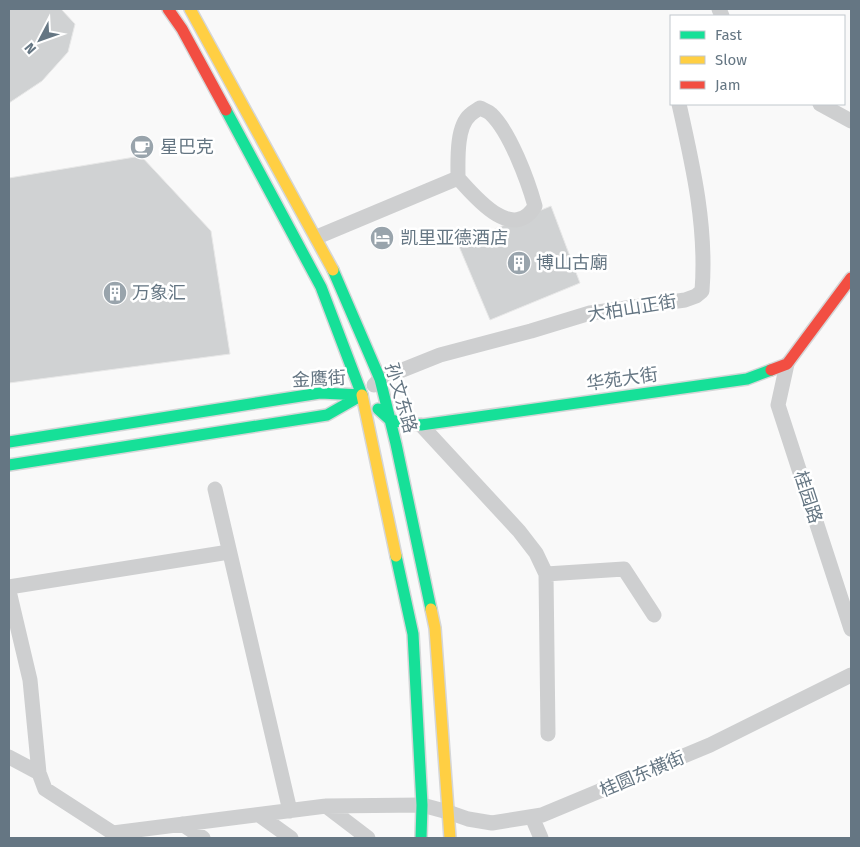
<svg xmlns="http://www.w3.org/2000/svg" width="860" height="847" font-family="'Fira Sans','Noto Sans SC',sans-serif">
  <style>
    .building { fill: #d0d2d3; stroke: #e8e8e8 }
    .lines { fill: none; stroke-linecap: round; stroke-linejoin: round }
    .fast-casing { stroke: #d5d6d7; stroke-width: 14 }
    .slow-casing { stroke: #d5d6d7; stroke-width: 14 }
    .jam-casing { stroke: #d5d6d7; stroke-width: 14 }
    .street { stroke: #cecfd0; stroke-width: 15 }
    .fast { stroke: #16e098; stroke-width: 11 }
    .slow { stroke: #ffcf43; stroke-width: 11 }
    .jam { stroke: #f24e42; stroke-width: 11 }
    .labels { text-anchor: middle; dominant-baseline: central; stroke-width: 5; stroke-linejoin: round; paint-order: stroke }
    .poi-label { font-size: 18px; fill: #657683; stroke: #fff; text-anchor: start }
    .street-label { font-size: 18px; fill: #657683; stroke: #fff }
  </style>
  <rect width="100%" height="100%" fill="#f9f9f9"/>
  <path class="building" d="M9 9H61L75 24 68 52 42 81 9 103Z
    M141 156 211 231 230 354 9 383V178Z
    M551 206 580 283 490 320 458 244Z"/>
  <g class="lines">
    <g class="fast-casing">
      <path id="fast" d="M226 110 321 287 362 395
        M333 270 380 379 396 444 431 609
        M378 409 390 420 421 425 747 379 771 370
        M9 442 320 393 362 395
        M9 465 327 415 362 395
        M396 556 413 634 422 805 421 838"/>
    </g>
    <g class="slow-casing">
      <path id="slow" d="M190 9 333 270
        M362 395 396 556
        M431 609 435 628 450 838"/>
    </g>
    <g class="jam-casing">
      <path id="jam" d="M168 9 182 29 226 110
        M771 370 787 364 851 278"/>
    </g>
    <path class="street" d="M719 9 722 16
      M820 104 851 121
      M317 237 458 178C475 197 513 243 535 206 528 181 510 132 491 114 488 111 484 110 480 108 477 110 473 112 470 115 456 127 458 161 458 178
      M787 364 778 405 851 629
      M374 385 380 379 440 355 531 331 590 313 685 300 696 296 702 291C707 227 693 166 679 104
      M421 425 519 531 536 553 546 574 548 734
      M215 489 290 811
      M546 574 624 569 654 615
      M9 587 229 552
      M9 591 30 680 39 773
      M9 757 39 773 45 789 113 833 326 806 422 805 448 812 468 819 492 823 542 815 710 745 851 675
      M326 806 368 838
      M259 815 291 838
      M532 817 541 838
      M182 824 203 838"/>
    <use href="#fast" class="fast"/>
    <use href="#slow" class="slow"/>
    <use href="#jam" class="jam"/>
  </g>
  <defs>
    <g id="cafe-disc" transform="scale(1.25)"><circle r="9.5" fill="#99a4ac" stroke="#fff"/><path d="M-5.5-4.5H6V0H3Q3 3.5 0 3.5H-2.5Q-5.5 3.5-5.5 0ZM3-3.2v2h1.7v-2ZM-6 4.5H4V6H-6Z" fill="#fff"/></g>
    <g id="hotel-disc" transform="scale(1.25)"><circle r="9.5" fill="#99a4ac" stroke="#fff"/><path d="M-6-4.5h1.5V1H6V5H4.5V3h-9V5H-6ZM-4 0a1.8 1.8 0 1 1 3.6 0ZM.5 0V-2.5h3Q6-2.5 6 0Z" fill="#fff"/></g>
    <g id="building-disc" transform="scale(1.25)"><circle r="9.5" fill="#99a4ac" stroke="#fff"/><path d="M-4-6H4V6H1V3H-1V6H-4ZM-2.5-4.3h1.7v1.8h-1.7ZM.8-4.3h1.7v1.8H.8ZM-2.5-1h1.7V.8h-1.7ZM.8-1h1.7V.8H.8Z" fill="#fff"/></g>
  </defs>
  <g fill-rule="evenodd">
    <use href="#cafe-disc" x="142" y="147"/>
    <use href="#hotel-disc" x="382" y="238"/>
    <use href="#building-disc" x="519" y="263"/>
    <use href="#building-disc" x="115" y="293"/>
  </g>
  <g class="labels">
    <g class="poi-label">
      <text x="160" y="147">星巴克</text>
      <text x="400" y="238">凯里亚德酒店</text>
      <text x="536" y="263">博山古廟</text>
      <text x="132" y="293">万象汇</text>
    </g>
    <g class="street-label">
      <text transform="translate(632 308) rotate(-9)">大柏山正街</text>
      <text transform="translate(319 379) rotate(-3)">金鹰街</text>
      <text transform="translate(622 379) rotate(-8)">华苑大街</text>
      <text transform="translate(401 398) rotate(74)">孙文东路</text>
      <text transform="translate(808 497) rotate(72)">桂园路</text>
      <text transform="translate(642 774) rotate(-23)">桂圆东横街</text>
    </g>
  </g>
  <rect width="860" height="847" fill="none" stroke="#657683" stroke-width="20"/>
  <rect x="670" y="15" width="175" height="90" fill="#ffffff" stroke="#c1c8cd"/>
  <rect x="680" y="31" width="25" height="8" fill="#16e098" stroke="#c1c8cd"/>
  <text x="715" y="40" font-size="15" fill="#657683">Fast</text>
  <rect x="680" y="56" width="25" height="8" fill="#ffcf43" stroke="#c1c8cd"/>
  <text x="715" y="65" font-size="15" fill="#657683">Slow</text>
  <rect x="680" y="81" width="25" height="8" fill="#f24e42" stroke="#c1c8cd"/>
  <text x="715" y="90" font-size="15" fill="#657683">Jam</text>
  <g transform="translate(40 40) rotate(229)" stroke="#ffffff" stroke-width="4" paint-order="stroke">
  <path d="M0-4L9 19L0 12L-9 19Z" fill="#657683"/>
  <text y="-8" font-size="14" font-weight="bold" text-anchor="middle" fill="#657683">N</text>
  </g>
</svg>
